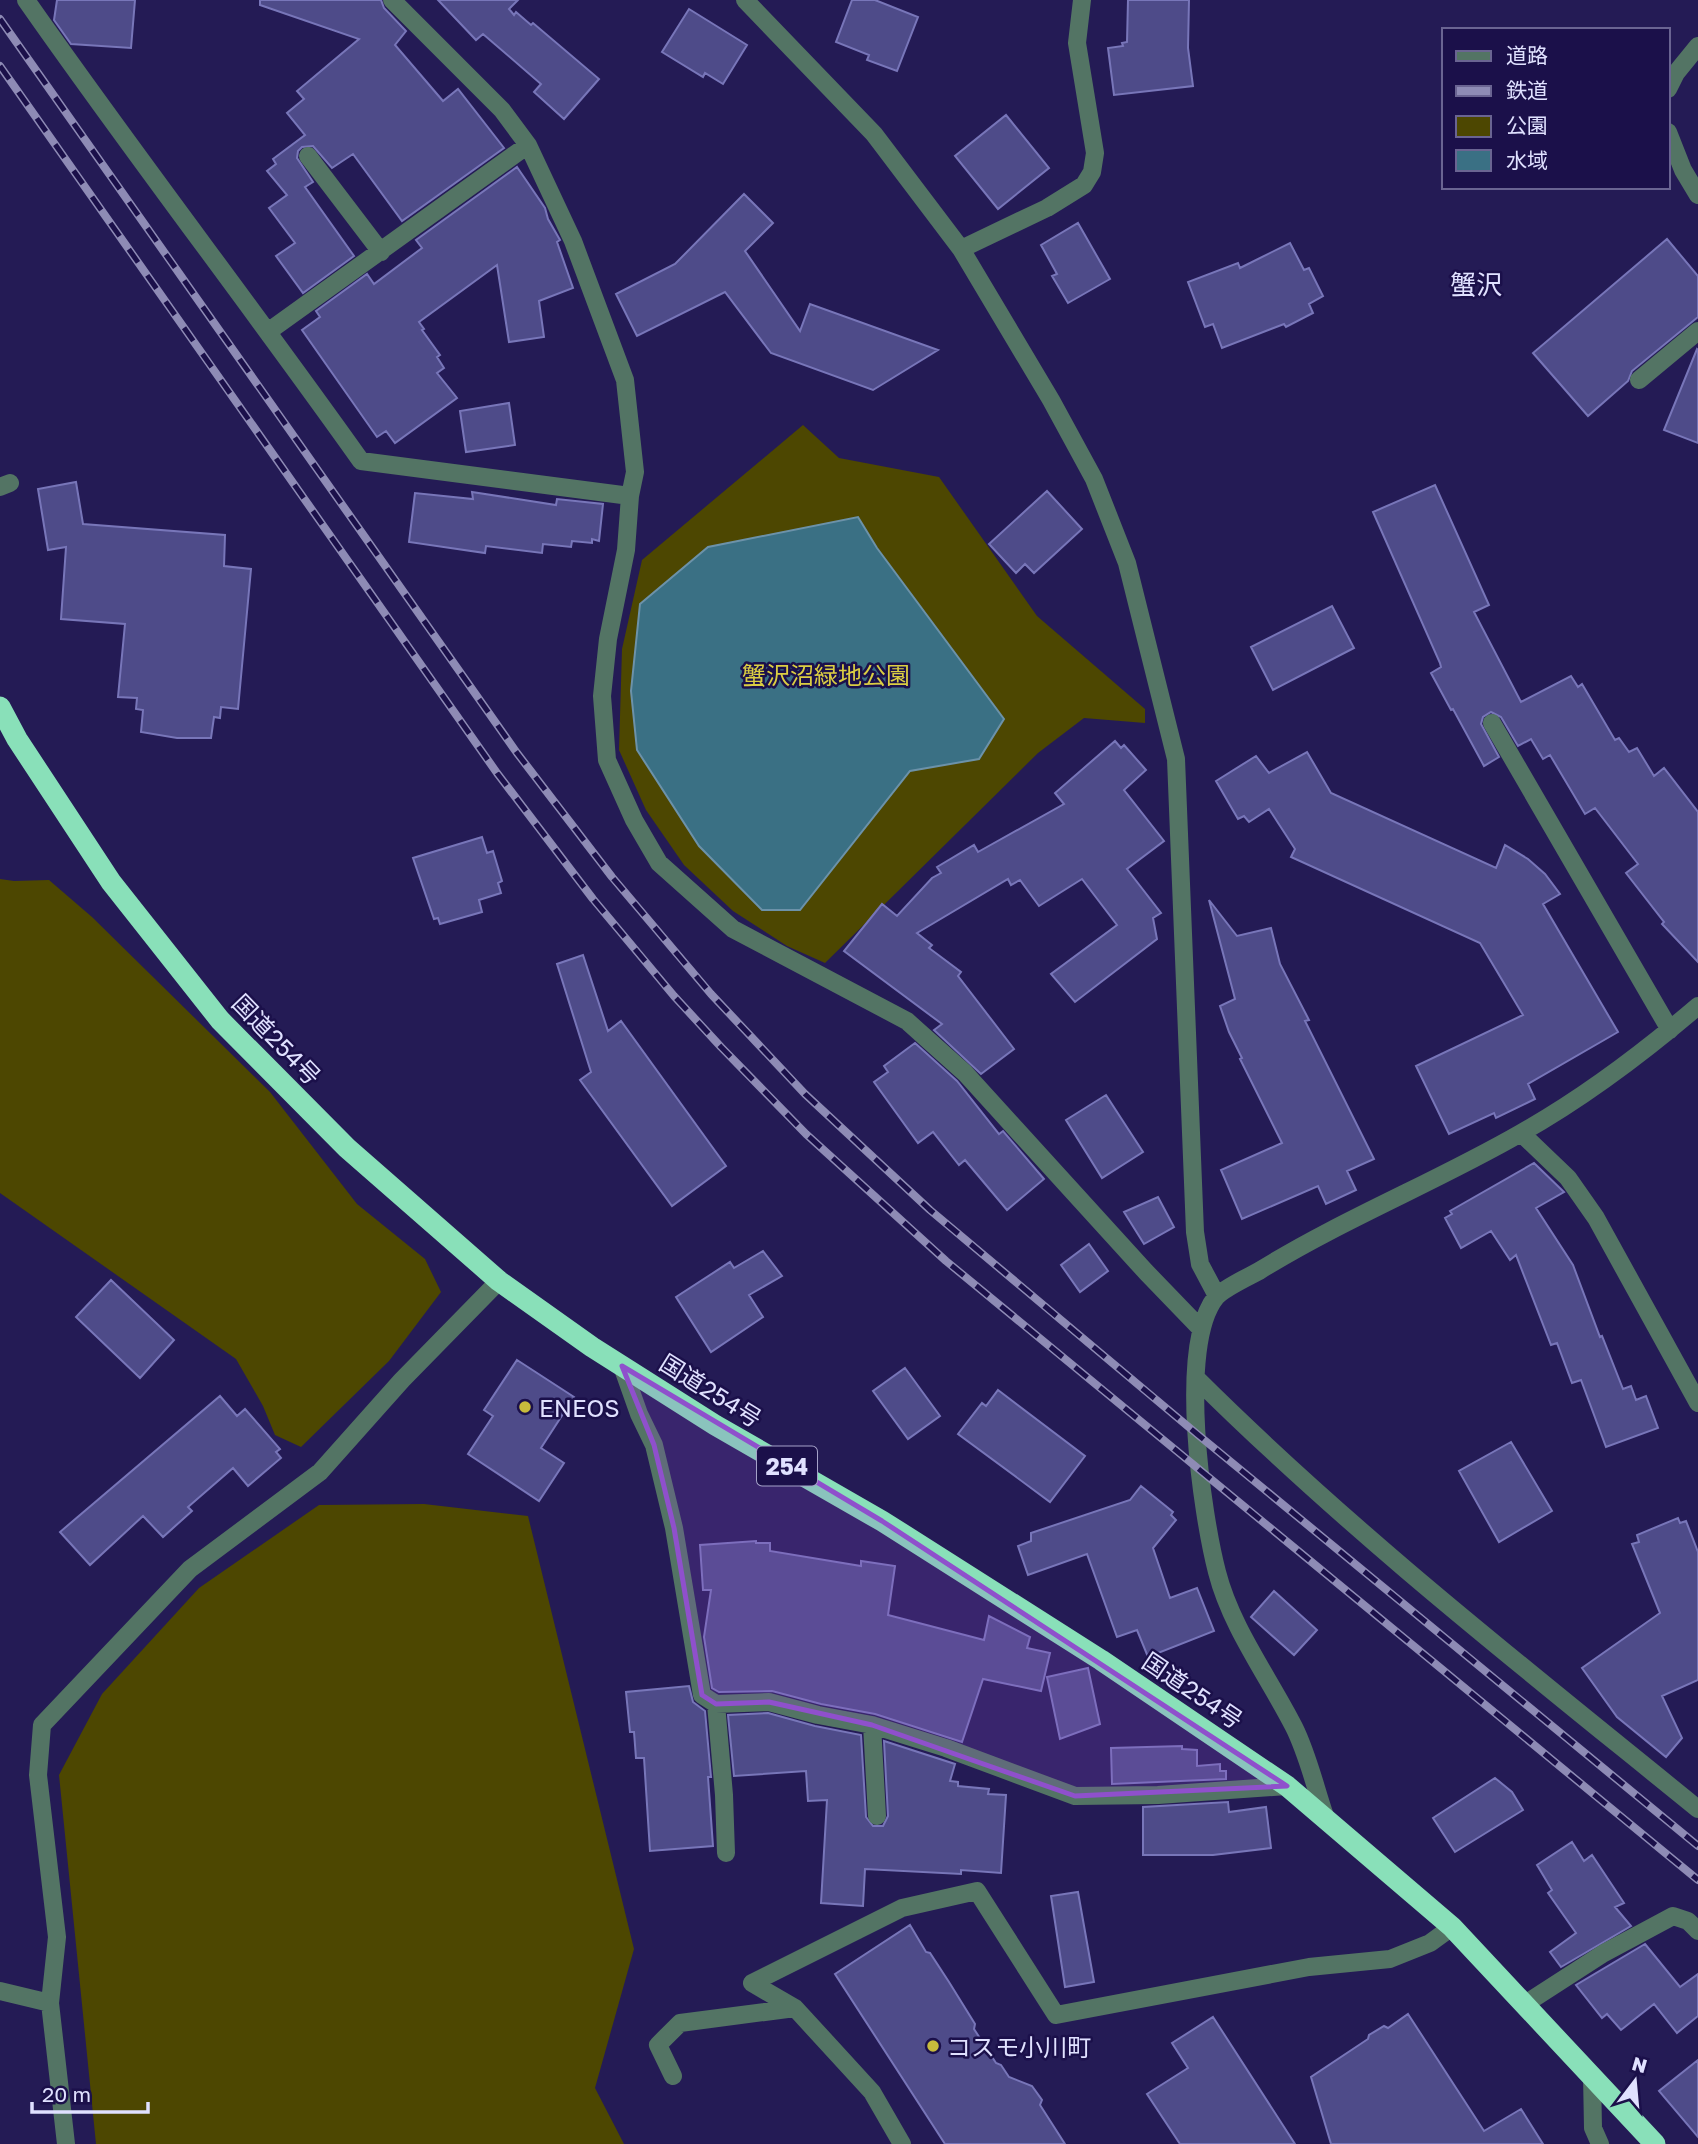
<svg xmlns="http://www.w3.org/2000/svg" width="1698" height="2144" font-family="'Golos Text','Noto Sans JP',sans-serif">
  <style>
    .green { fill: #4d4701 }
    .water { fill: #3a7084; stroke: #6c92a9; stroke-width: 2 }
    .building { fill: #4e4b89; stroke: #7876b9; stroke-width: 2 }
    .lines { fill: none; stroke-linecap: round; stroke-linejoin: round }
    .minor { stroke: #537464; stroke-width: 18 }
    .highway { stroke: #89e0b9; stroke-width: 21 }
    .rail-casing { stroke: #8e8bb5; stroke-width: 8 }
    .rail { stroke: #1b104a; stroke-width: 5; stroke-dasharray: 16; stroke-linecap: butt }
    .marked { fill: #8f50cc; fill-opacity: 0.2; stroke: #8f50cc; stroke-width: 5; stroke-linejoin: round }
    .poi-dot { fill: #c7bb3c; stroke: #1b104a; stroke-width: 2.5 }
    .labels { text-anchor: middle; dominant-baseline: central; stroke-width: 5; stroke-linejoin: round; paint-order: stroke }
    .shield { fill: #1b104a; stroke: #a5a2c9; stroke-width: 2 }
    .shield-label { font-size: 23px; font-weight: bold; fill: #e0e1ff }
    .park-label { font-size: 24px; fill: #dbce43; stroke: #1b104a }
    .street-label { font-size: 24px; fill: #e0e1ff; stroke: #1b104a }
    .poi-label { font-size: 24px; fill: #e0e1ff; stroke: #1b104a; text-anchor: start }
    .neighbourhood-label { font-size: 26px; fill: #e0e1ff; stroke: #1b104a }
  </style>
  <rect width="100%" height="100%" fill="#241b55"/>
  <path class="green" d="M803 425 839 458 939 477 1037 616 1145 709V723L1084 718 1038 753 825 963 787 946 733 911 684 865 646 810 619 750 622 649 642 560Z
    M0 879 14 881 49 880 92 917 270 1092 357 1204 425 1259 441 1292 389 1361 301 1447 275 1435 263 1406 236 1359 0 1193Z
    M424 1504 528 1516 634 1949 595 2088 624 2144H96L59 1775 102 1694 199 1588 319 1505Z"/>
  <path class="water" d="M858 517 877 548 1004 719 979 759 910 771 800 910H762L699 846 637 750 631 691 640 604 708 547Z"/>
  <path class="building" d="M57 0H135L131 48 71 44 54 20Z
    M260 0H381L384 8 406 31 395 45 443 101 458 89 504 148 402 221 353 154 332 168 313 146 302 147 298 151 297 158 313 182 305 187 354 256 303 293 276 256 295 243 269 208 287 195 267 171 276 164 273 159 305 135 287 113 304 99 297 91 359 39 260 5Z
    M438 0H518L509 9 514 15 516 12 531 25 533 23 599 79 564 119 534 92 541 84 483 34 476 40Z
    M852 0H875L918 17 897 71 867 60 869 55 836 42Z
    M1128 0H1189L1188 48 1193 86 1114 95 1108 48 1123 46 1122 43 1127 42Z
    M689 9 747 45 723 84 705 73 703 77 662 52Z
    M1006 115 1049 168 998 209 955 156Z
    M517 167 545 208 548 219 560 240 557 242 573 288 539 301 544 337 509 342 497 265 419 322 424 329 422 330 440 355 437 357 444 368 437 373 457 398 395 443 386 431 377 437 302 330 320 317 316 311 367 274 374 284 422 248 416 240Z
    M744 194 773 223 745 251 800 331 810 304 938 350 873 390 771 353 725 292 637 336 616 294 675 264Z
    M1078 223 1110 279 1068 303 1052 276 1057 274 1041 245Z
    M1667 239 1698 276V317L1632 371 1628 381 1588 416 1533 353Z
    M1290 243 1304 270 1309 268 1323 296 1309 304 1313 313 1286 327 1284 324 1222 348 1213 324 1205 327 1188 282 1238 263 1240 268Z
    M1697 349 1698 350V443L1664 430Z
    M509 403 515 445 466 452 460 411Z
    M76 482 83 524 225 535 224 566 251 569 238 709 221 707 220 718 214 717 211 738H177L141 732 143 710 136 709 137 698 118 697 125 624 61 619 66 547 48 550 38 489Z
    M1435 485 1489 605 1474 612 1521 702 1571 676 1578 687 1582 684 1615 740 1619 738 1629 752 1637 748 1654 776 1664 768 1698 812V962L1662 924 1664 922 1626 873 1638 864 1595 808 1585 814 1550 755 1543 759 1531 739 1518 746 1501 717 1491 712 1483 717 1481 724 1499 757 1484 766 1453 709 1451 710 1431 673 1441 667 1440 663 1373 512Z
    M1047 491 1082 529 1034 573 1025 564 1016 573 989 544Z
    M472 492 556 505 557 499 603 504 599 541 592 539V543L572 541 571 547 543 544 542 553 486 546 485 553 409 542 415 493 473 499Z
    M1332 606 1354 648 1273 690 1251 647Z
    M1115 741 1121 748 1124 745 1146 770 1124 790 1164 841 1127 869 1161 913 1153 918 1157 939 1075 1002 1051 974 1117 925 1082 879 1039 906 1020 880 1011 885 1008 879 917 933 932 945 929 948 961 972 958 976 1014 1049 981 1074 934 1030 942 1024 844 951 882 904 897 916 932 878 941 873 937 867 974 845 978 852 1064 804 1055 793Z
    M1307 752 1331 793 1496 868 1505 845 1528 859 1545 874 1560 894 1543 904 1618 1032 1528 1084 1535 1099 1496 1118 1494 1113 1449 1134 1416 1066 1523 1015 1480 943 1291 857 1295 849 1269 809 1249 822 1244 816 1238 819 1216 781 1256 756 1269 773Z
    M482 837 487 853 493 851 502 881 498 883 501 893 479 900 482 912 440 924 438 918 434 919 413 858Z
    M1209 900 1237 936 1271 928 1280 964 1309 1020 1305 1021 1374 1159 1347 1171 1356 1190 1326 1204 1318 1186 1242 1219 1221 1170 1282 1143 1240 1059 1242 1058 1229 1032 1220 1006 1235 999Z
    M583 955 608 1031 621 1021 726 1166 672 1206 580 1080 591 1072 557 964Z
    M915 1043 957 1081 999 1134 1003 1131 1044 1179 1007 1210 965 1160 959 1165 933 1132 918 1143 874 1082 888 1072 884 1066Z
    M1106 1095 1143 1152 1102 1178 1066 1120Z
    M1534 1163 1564 1192 1536 1208 1573 1265 1600 1337 1602 1336 1623 1389 1631 1386 1636 1400 1646 1396 1658 1428 1606 1447 1581 1380 1572 1383 1557 1343 1551 1345 1516 1255 1510 1260 1491 1231 1461 1248 1445 1218 1452 1214 1450 1211Z
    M1158 1197 1174 1227 1144 1244 1124 1212Z
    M1089 1244 1108 1271 1080 1292 1061 1265Z
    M763 1251 782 1276 749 1295 763 1317 711 1352 676 1297 730 1262 734 1268Z
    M111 1280 174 1340 140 1378 76 1317Z
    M517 1360 574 1397 541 1448 564 1463 539 1501 468 1454 493 1416 484 1410Z
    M905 1368 940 1416 908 1439 873 1391Z
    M998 1390 1085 1456 1050 1502 958 1434 982 1403 986 1406Z
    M220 1396 237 1416 245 1409 280 1449 276 1452 281 1458 248 1486 233 1468 188 1507 192 1511 163 1537 143 1516 90 1565 60 1532Z
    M1511 1442 1552 1511 1499 1542 1459 1471Z
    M1141 1486 1173 1512 1171 1515 1176 1520 1153 1548 1170 1598 1197 1588 1214 1631 1148 1657 1137 1630 1117 1637 1087 1554 1028 1575 1018 1546 1031 1541V1533L1130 1500Z
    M1678 1518 1680 1523 1686 1521 1698 1552V1680L1662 1696 1682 1738 1666 1757 1617 1717 1582 1668 1660 1613 1632 1544 1639 1542 1637 1535Z
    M756 1541V1543H770V1551L861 1566V1561L895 1566 888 1615 984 1640 989 1616 1030 1637 1027 1648 1050 1653 1041 1691 983 1679 962 1742 875 1714 821 1704 772 1691 719 1692 712 1688 704 1637 711 1590H703L700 1545Z
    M1274 1591 1317 1630 1294 1655 1251 1617Z
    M1088 1668 1100 1724 1060 1739 1047 1677Z
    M689 1686 693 1702 705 1711 711 1777H708L713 1846 650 1851 644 1758H636L634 1732H630L626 1692Z
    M768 1713 815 1726 861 1735 866 1817 873 1826H883L888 1816 884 1741 955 1764 950 1781 958 1782V1786L989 1789 988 1794 1006 1795 1001 1873 961 1870V1874L865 1869 863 1906 821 1903 827 1800 808 1801 806 1771 734 1776 728 1715Z
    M1182 1746V1749L1197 1750V1766L1220 1764V1771H1226V1779L1112 1784 1111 1748Z
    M1495 1778 1512 1792 1523 1810 1455 1852 1433 1818Z
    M1228 1802 1229 1812 1266 1807 1271 1848 1213 1855H1143V1807Z
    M1572 1842 1584 1861 1592 1855 1624 1903 1615 1907 1631 1926 1561 1967 1550 1952 1576 1933 1548 1893 1552 1890 1537 1865Z
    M1078 1892 1094 1982 1065 1987 1051 1896Z
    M910 1925 926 1952 930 1953 949 1982 975 2024 974 2029 996 2063 1001 2065 1009 2077 1032 2086 1042 2100 1040 2105 1065 2144H945L835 1974Z
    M1645 1944 1680 1987 1698 1974V2016L1677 2033 1654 2004 1621 2030 1607 2014 1602 2018 1576 1985Z
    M1408 2014 1484 2131 1521 2109 1543 2144H1331L1311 2077 1368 2039 1369 2035 1384 2026 1388 2028Z
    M1213 2017 1295 2144H1180L1147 2094 1188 2068 1172 2043Z
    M1698 2060V2137L1659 2091Z"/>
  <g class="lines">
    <path class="minor" d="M26 0C135 156 251 306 361 461L630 496
      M392 0 502 110 528 145 573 241 625 380 635 472 630 496 626 550 608 639 602 696 607 760 634 820 659 863 733 929 907 1021 965 1073 1146 1272 1201 1329
      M745 0 874 134 961 249 1051 400 1094 479 1127 563 1176 759 1195 1232 1200 1264 1217 1296
      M1668 89 1676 73 1698 46
      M1668 132 1683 170 1698 195
      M308 156 381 252
      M961 249 1047 208 1084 185 1092 172 1095 153 1077 43 1082 0
      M269 331 528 145
      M1639 380 1698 331
      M0 487 10 483
      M1492 723 1670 1030
      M1521 1133 1568 1178 1596 1218 1698 1403
      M622 1366 639 1414 654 1445 674 1528 702 1695 716 1704 769 1702 818 1715 872 1725 946 1748 1075 1796 1158 1795 1287 1786
      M1196 1378C1353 1534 1527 1670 1698 1809
      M716 1704 724 1795 726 1853
      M872 1725 877 1816
      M1325 1816C1315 1787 1308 1755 1294 1727 1268 1676 1231 1627 1217 1572 1202 1514 1177 1345 1216 1297 1224 1288 1248 1277 1259 1271 1343 1219 1436 1182 1521 1133 1585 1097 1643 1053 1698 1006
      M752 1983 902 1908 977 1891 1056 2015 1309 1967 1390 1959 1430 1943 1452 1927
      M752 1983 795 2008 872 2092 902 2144
      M0 1991 50 2003
      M1525 2004 1604 1953 1673 1916 1688 1921 1698 1931
      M1592 2075 1593 2128 1600 2144
      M673 2076 658 2045 680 2023 795 2008
      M66 2144 50 2003 57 1937 38 1775 42 1725 190 1569 320 1472 402 1380 499 1281"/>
    <path class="highway" d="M0 707 17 739 111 882 220 1020 347 1148 499 1281 592 1347 715 1425 882 1521 1101 1660 1287 1786 1452 1927 1655 2144"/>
    <g class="rail-casing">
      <path id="rail" d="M0 19 517 753 612 877 711 994 805 1094 930 1210 1197 1434 1698 1846
        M0 66 497 773 593 899 674 996 721 1047 806 1134 946 1261 1698 1880"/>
    </g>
    <use href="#rail" class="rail"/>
  </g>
  <path class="marked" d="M622 1366 882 1521 1287 1786 1075 1796 872 1725 769 1702 716 1704 702 1695 674 1528 654 1445Z"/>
  <g class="poi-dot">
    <circle cx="525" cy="1407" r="7"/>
    <circle cx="933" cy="2046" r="7"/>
  </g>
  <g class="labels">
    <rect class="shield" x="757" y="1446.5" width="60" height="39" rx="5"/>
    <g class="shield-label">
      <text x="787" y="1466">254</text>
    </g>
    <g class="park-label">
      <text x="826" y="674">蟹沢沼緑地公園</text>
    </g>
    <g class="street-label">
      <text transform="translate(277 1039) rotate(46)">国道254号</text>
      <text transform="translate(711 1390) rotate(32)">国道254号</text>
      <text transform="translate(1193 1690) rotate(34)">国道254号</text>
    </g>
    <g class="poi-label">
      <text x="539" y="1407">ENEOS</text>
      <text x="947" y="2046">コスモ小川町</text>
    </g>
    <g class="neighbourhood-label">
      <text x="1476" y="284">蟹沢</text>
    </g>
  </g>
  <rect x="1442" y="28" width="228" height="161" fill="#1b104a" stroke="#6a6492" stroke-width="2"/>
  <rect x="1456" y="51" width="35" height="10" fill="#537464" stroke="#6a6492" stroke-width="2"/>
  <text x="1506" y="63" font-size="21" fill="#e0e1ff">道路</text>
  <rect x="1456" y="86" width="35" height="10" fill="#8e8bb5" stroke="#6a6492" stroke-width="2"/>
  <text x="1506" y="98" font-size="21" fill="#e0e1ff">鉄道</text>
  <rect x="1456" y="116" width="35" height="21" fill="#4d4701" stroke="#6a6492" stroke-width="2"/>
  <text x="1506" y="133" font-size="21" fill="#e0e1ff">公園</text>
  <rect x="1456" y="150" width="35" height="21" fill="#3a7084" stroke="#6a6492" stroke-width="2"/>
  <text x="1506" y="168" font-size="21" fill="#e0e1ff">水域</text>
  <g transform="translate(1635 2081) rotate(16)" stroke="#1b104a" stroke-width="5" paint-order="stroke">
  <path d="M0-5L12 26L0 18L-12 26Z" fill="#e0e1ff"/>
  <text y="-10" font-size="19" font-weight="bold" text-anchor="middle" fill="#e0e1ff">N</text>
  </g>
  <path d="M32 2102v10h116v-10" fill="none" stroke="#e0e1ff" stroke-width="3.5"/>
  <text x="42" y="2102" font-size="21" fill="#e0e1ff" stroke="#1b104a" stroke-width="5" paint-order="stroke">20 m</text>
</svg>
